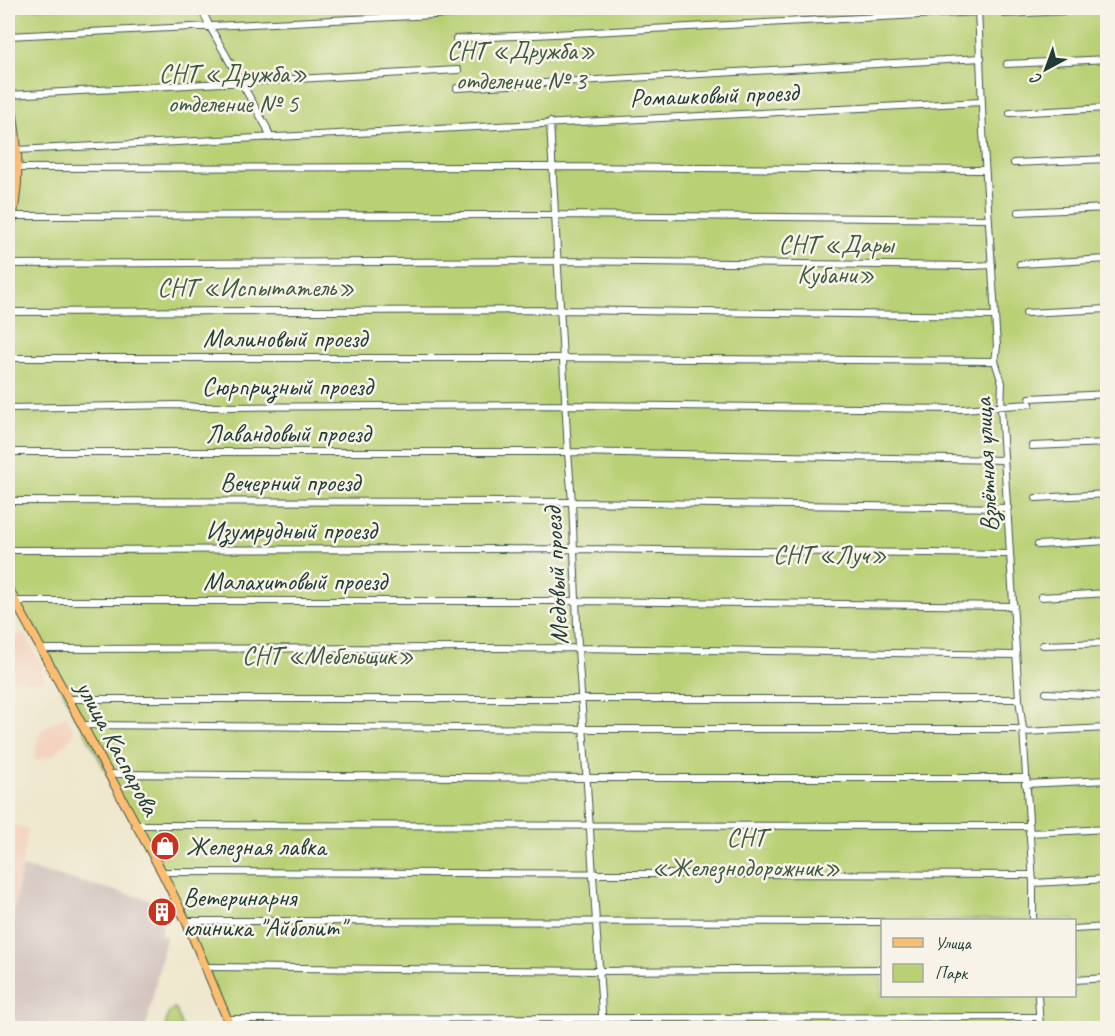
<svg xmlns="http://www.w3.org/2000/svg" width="1115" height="1036" font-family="Caveat,sans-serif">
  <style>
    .built { fill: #f4d3c0 }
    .industrial { fill: #d0c0bc }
    .green { fill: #b9d074; stroke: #6c8654; stroke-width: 1.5; fill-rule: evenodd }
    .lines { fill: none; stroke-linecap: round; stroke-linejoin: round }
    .minor-casing { stroke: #3e564b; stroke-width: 8 }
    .major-casing { stroke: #3e564b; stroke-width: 10 }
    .minor { stroke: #fff; stroke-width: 6 }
    .major { stroke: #fcbd6f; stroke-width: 8 }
    .labels { text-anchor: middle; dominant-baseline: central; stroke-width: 5; stroke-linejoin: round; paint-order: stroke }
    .park-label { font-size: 26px; fill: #3e5a41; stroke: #f7f3e8 }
    .street-label { font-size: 26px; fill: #1f3d34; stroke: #f7f3e8 }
    .poi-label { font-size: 26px; fill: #1f3d34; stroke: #f7f3e8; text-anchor: start }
  </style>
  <rect width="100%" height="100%" fill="#f7f3e8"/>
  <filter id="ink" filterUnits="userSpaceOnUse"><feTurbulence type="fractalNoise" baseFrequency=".0167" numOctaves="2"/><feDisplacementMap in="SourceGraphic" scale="12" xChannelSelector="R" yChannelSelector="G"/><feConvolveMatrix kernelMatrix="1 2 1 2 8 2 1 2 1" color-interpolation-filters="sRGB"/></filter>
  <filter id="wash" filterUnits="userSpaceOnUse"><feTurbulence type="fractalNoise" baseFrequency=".008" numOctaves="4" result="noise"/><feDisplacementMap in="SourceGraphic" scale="24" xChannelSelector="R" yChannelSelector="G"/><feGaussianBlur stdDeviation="1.35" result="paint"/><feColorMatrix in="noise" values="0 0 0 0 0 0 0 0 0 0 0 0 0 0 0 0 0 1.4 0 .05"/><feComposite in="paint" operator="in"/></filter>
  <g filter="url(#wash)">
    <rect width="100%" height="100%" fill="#efe7ce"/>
    <path class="built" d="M24 634 42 666 45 679 33 682 8 676V642L9 638Z
      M66 716 75 733 55 754 42 759 33 760 41 729Z
      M8 824 28 829 8 942Z"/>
    <path class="industrial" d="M22 867 159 902 157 912 162 914V920L170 923 163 921 160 935 166 937 146 1028H43L8 1020V942Z"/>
    <path class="green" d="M8 8H1107V1028H231L186 921 8 588V237L18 183 8 88ZM882 920H1074V996H882Z
      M174 1008 176 1009 182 1028H165L168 1014Z"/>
  </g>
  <g filter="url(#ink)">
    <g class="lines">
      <g class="minor-casing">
        <path id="minor" d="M201 8 210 27 267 128 270 138
          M978 8 983 131 997 346 995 361 1002 383 1001 408 1019 699 1023 729 1033 883V920
          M1005 14 1108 9
          M8 36 454 14
          M456 39 978 12
          M1007 64 1108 59
          M457 88 981 58
          M9 95 458 70
          M1010 113 1108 108
          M550 122 568 452 572 502 578 648 603 1028
          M16 150 982 102
          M1014 163 1108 159
          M18 168 552 167 985 170
          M1018 212 1108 208
          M13 216 555 215 989 219
          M8 264 557 261 971 266 992 265
          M1020 264 1108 259
          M8 312 561 310 994 316
          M1026 313 1108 309
          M8 358H562L995 361
          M1030 398 1108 394
          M8 408 178 405 197 407 566 405 962 409 1030 404
          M1032 446 1108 443
          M8 452H568L1004 460
          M1036 498 1108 494
          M8 501 572 502 1008 508
          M1038 545 1108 541
          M8 550 574 549 1010 554
          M1041 597 1108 593
          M15 601H576L1014 606
          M1043 645 1108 643
          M41 649 578 648 1016 655
          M1046 693 1108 696
          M69 699H1019
          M82 725 584 729H1023
          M1023 732 1108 728
          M109 774 587 778H1025
          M1025 784 1108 780
          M135 825 1029 826
          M1029 833 1108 829
          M162 872 1032 875
          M1033 883 1108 879
          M186 921 882 922
          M1074 929 1108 927
          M205 967 599 971 882 969
          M1074 980 1108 978
          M1038 996 1040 1028
          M227 1019 1039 1017
          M1104 1028H1108"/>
      </g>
      <g class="major-casing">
        <path id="major" d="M8 88C19 142 22 184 8 237
          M8 588 162 872 186 921 231 1028"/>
      </g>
      <use href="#minor" class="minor"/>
      <use href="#major" class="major"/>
    </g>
  </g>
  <defs>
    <g id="shop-disc" transform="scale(1.5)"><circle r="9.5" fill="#c8321e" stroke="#f7f3e8"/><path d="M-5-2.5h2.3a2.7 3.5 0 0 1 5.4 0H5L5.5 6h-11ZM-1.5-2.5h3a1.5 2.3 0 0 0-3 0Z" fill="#fff"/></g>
    <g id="building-disc" transform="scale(1.5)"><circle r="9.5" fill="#c8321e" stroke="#f7f3e8"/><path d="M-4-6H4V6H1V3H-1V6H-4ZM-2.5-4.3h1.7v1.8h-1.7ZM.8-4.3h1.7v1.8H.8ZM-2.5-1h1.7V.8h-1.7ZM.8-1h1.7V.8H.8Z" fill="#fff"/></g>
  </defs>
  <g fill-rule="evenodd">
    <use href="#shop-disc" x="165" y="846"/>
    <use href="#building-disc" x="162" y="912"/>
  </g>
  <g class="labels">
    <g class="park-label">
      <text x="521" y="50">СНТ «Дружба»<tspan x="521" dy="30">отделение № 3</tspan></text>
      <text x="233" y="73">СНТ «Дружба»<tspan x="233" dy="30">отделение № 5</tspan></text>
      <text x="836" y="244">СНТ «Дары<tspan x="836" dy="30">Кубани»</tspan></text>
      <text x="256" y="287">СНТ «Испытатель»</text>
      <text x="830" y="554">СНТ «Луч»</text>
      <text x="328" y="655">СНТ «Мебельщик»</text>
      <text x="746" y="837">СНТ<tspan x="746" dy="30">«Железнодорожник»</tspan></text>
    </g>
    <g class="street-label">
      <text transform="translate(714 95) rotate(-2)">Ромашковый проезд</text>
      <text x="285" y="338">Малиновый проезд</text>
      <text x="287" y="386">Сюрпризный проезд</text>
      <text x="288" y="433">Лавандовый проезд</text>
      <text transform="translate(986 465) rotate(-93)">Взлётная улица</text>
      <text x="290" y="482">Вечерний проезд</text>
      <text x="291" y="530">Изумрудный проезд</text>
      <text transform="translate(556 576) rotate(-93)">Медовый проезд</text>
      <text x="295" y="581">Малахитовый проезд</text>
      <text transform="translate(118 748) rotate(62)">улица Каспарова</text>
    </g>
    <g class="poi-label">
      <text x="186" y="846">Железная лавка</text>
      <text x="183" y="897">Ветеринарня<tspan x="183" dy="30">клиника "Айболит"</tspan></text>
    </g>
  </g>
  <rect width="1115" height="1036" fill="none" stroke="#f7f3e8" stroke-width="30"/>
  <rect x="881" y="919" width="195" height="78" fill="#f7f3e8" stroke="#a1aaa0" stroke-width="1.5"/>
  <rect x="893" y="938" width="30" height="9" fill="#fcbd6f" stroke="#a1aaa0" stroke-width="1.5"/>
  <text x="935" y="949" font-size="18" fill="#1f3d34">Улица</text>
  <rect x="893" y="964" width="30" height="18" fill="#b9d074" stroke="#a1aaa0" stroke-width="1.5"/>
  <text x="935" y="979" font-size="18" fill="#1f3d34">Парк</text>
  <g transform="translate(1046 69) rotate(221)" stroke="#f7f3e8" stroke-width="4.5" paint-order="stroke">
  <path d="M0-4.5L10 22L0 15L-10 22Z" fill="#1f3d34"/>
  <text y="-9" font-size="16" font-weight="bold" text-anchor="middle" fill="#1f3d34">С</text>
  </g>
</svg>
